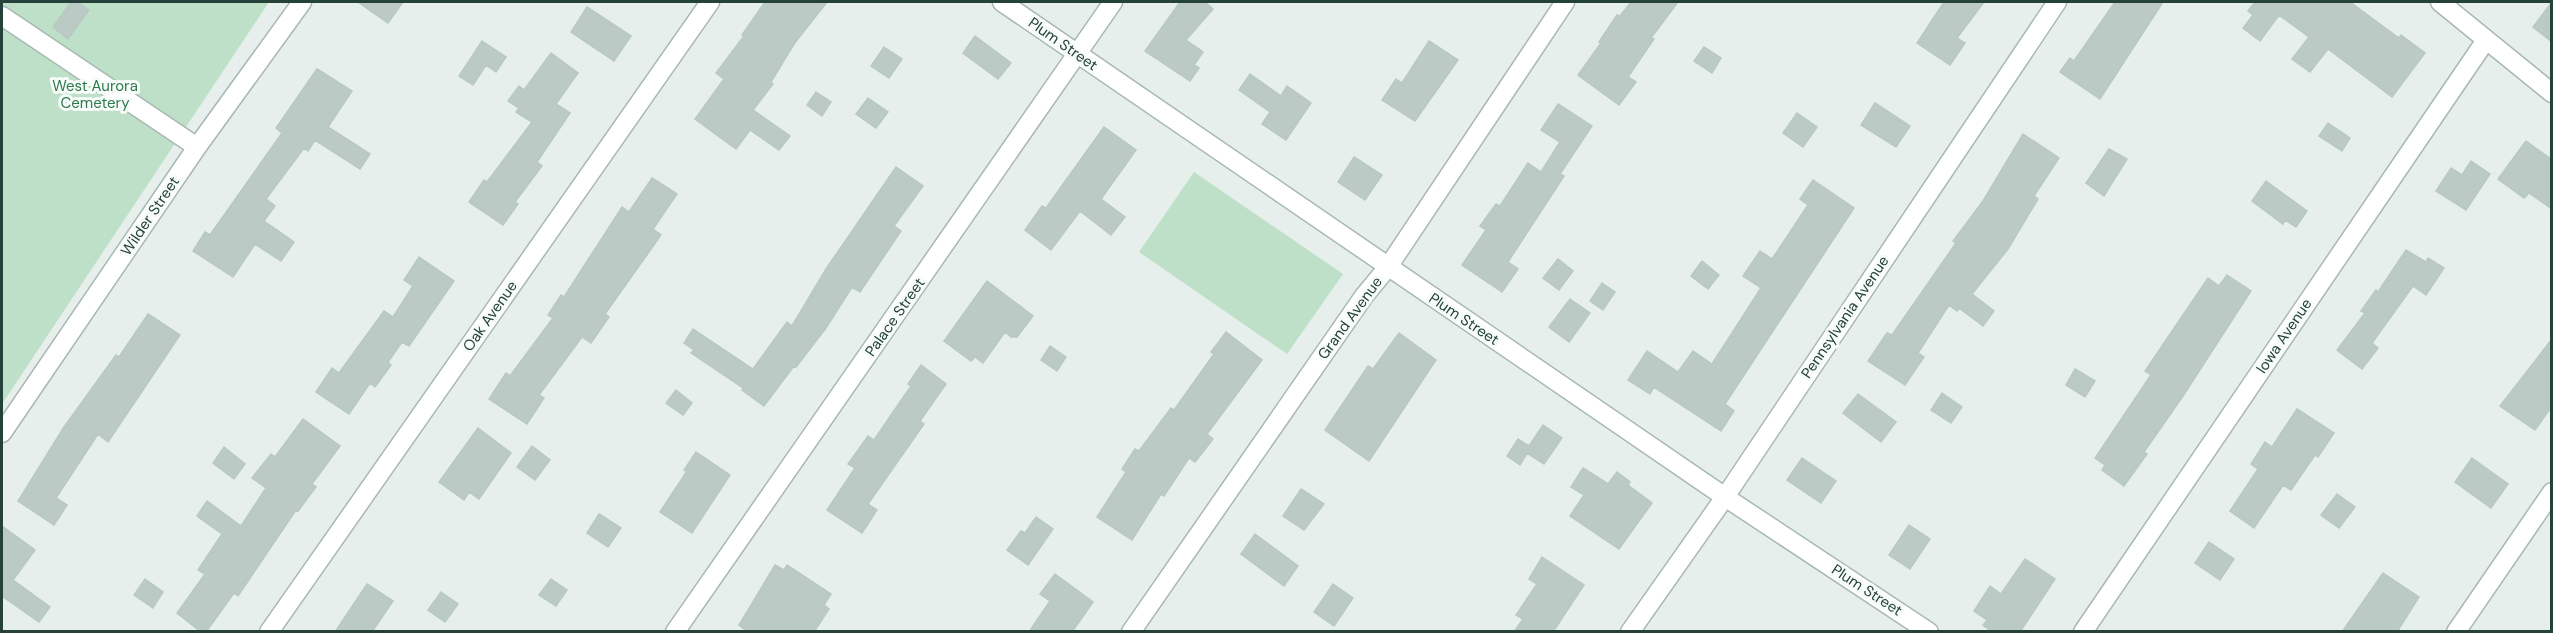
<svg xmlns="http://www.w3.org/2000/svg" width="2553" height="633" font-family="'DM Sans',sans-serif">
  <style>
    .green { fill: #bfe0c8 }
    .building { fill: #bbcac4; stroke: #b8c9c2; stroke-width: 1.5 }
    .lines { fill: none; stroke-linecap: round; stroke-linejoin: round }
    .minor-casing { stroke: #a8b8b2; stroke-width: 21 }
    .minor { stroke: #fff; stroke-width: 18 }
    .labels { text-anchor: middle; dominant-baseline: central; stroke-width: 6; stroke-linejoin: round; paint-order: stroke }
    .street-label { font-size: 15px; fill: #24423a; stroke: #f7fbf9 }
    .park-label { font-size: 15px; fill: #2d7a4b; stroke: #f7fbf9 }
  </style>
  <rect width="100%" height="100%" fill="#e6efeb"/>
  <path class="green" d="M2 2H269L2 404Z
    M1194 172 1343 274 1287 354 1139 252Z"/>
  <path class="building" d="M71 2H77L89 10 68 39 53 27Z
    M358 2H403L388 23Z
    M765 2H827L794 44 771 82 773 84 753 110 790 136 779 150 750 130 736 149 695 119 724 79 716 73 744 36 742 35Z
    M1180 2H1205L1213 9 1186 40 1203 52 1194 65 1199 68 1190 81 1145 51Z
    M1631 2H1678L1651 38 1654 39 1628 77 1636 82 1619 105 1578 75 1601 43 1599 42 1617 15 1620 16Z
    M1944 2H1984L1957 38 1965 43 1950 65 1917 43Z
    M2115 2H2163L2100 99 2060 72 2070 58 2074 61Z
    M2255 2H2350L2399 38 2401 35 2425 53 2392 97 2328 49 2310 72 2292 59 2309 37 2279 15 2260 41 2243 28 2253 15 2248 11Z
    M2552 2V42L2533 27Z
    M587 7 631 36 614 61 571 32Z
    M975 36 1011 63 998 79 963 53Z
    M482 41 506 57 496 72 486 65 473 85 459 76Z
    M1429 41 1458 60 1415 121 1382 100 1396 79 1402 83Z
    M884 47 902 59 889 78 871 66Z
    M1704 47 1721 58 1712 73 1694 61Z
    M551 53 578 73 556 104 570 113 537 162 542 166 515 202 518 204 503 225 469 202 484 180 487 182 532 122 516 112 519 108 508 101 519 86 524 90Z
    M317 69 352 91 328 127 370 154 360 169 315 140 308 151 304 148 266 199 275 206 264 221 294 242 281 261 255 244 233 277 193 251 205 232 210 235 282 133 276 128Z
    M1250 74 1281 96 1287 86 1311 103 1286 140 1262 124 1270 112 1239 90Z
    M816 92 831 102 822 116 807 105Z
    M868 98 888 112 876 128 856 114Z
    M1875 103 1910 126 1896 147 1861 125Z
    M1558 104 1592 126 1560 174 1564 176 1508 262 1518 269 1502 292 1462 265 1486 230 1480 226 1496 204 1500 206 1528 163 1541 172 1560 142 1541 130Z
    M1797 113 1817 127 1803 147 1783 133Z
    M2328 123 2350 138 2342 151 2319 136Z
    M1104 127 1136 150 1101 199 1125 217 1111 235 1080 211 1051 250 1025 230 1042 206 1046 208Z
    M2023 134 2059 158 2034 196 2038 199 2008 249 1972 294 1994 311 1983 326 1959 308 1957 311 1949 305 1918 353 1924 357 1905 385 1868 361 1887 333 1892 335 1956 243 1953 241 1983 201Z
    M2526 141 2552 160V209L2529 193 2524 198 2498 179Z
    M2109 149 2127 159 2104 196 2086 183Z
    M1354 157 1382 175 1365 200 1338 182Z
    M2471 161 2490 174 2466 210 2436 191 2451 168 2462 175Z
    M896 167 923 186 894 226 901 231 860 292 852 287 826 328 796 367 794 366 764 406 742 390 743 388 691 353 694 350 684 343 693 329 753 369 787 322 792 326 826 269Z
    M652 178 677 194 653 229 661 235 605 314 609 317 591 343 582 337 539 395 544 398 527 424 489 399 506 373 510 376 553 318 548 315 561 295 564 297 622 207 629 212Z
    M1813 180 1854 208 1725 404 1734 411 1721 431 1654 387 1650 394 1628 380 1647 351 1678 372 1693 351 1712 364 1761 288 1743 276 1760 251 1772 259 1808 205 1800 199Z
    M2266 181 2307 211 2296 227 2285 220 2283 224 2252 201Z
    M2406 250 2426 262 2428 258 2444 268 2426 295 2413 286 2372 343 2378 348 2362 369 2337 350 2365 313 2361 311 2376 290 2378 292Z
    M419 257 454 281 409 346 402 342 388 362 391 365 375 387 370 383 349 414 316 392 332 368 339 373 384 311 393 317 413 286 404 280Z
    M1558 259 1573 271 1559 290 1543 278Z
    M1702 261 1719 275 1708 289 1691 276Z
    M2227 275 2251 291 2183 396 2144 452 2147 454 2124 486 2102 470 2105 465 2095 458 2151 375 2145 371 2208 278 2219 286Z
    M987 281 1033 316 1017 337H1011L1005 332 983 363 975 357 971 361 944 341Z
    M1602 283 1615 292 1603 310 1590 301Z
    M1570 299 1590 313 1569 342 1549 327Z
    M148 314 180 335 108 442 98 434 56 498 67 505 54 525 18 501 64 427 116 355 119 357Z
    M1226 332 1262 360 1207 434 1213 439 1195 462 1189 458 1164 496 1161 494 1132 540 1097 517 1126 472 1122 469 1135 449 1139 451 1171 408 1174 410 1214 354 1211 352Z
    M1399 333 1436 360 1369 461 1325 430 1368 366 1373 369Z
    M2552 339V406L2535 430 2500 406Z
    M1050 346 1066 357 1057 371 1041 360Z
    M921 365 946 384 920 421 924 424 868 504 877 510 862 533 827 510 855 468 848 464 868 436 874 440 911 386 908 384Z
    M2075 369 2095 381 2085 397 2066 385Z
    M676 390 692 403 683 415 666 403Z
    M1942 393 1962 407 1951 423 1931 410Z
    M1858 394 1896 422 1881 442 1843 413Z
    M2297 409 2334 433 2318 457 2315 455 2291 490 2283 485 2254 528 2230 511 2258 469 2251 464 2265 442 2272 447Z
    M303 419 340 446 312 484 316 487 298 511 296 510 238 596 234 593 206 632H201L177 613 205 574 198 570 222 534 197 516 207 501 241 526 266 488 252 478 271 454 275 457Z
    M1543 425 1562 438 1544 464 1527 453 1520 465 1507 456 1518 439 1529 446Z
    M478 428 511 453 479 499 469 492 464 500 439 482Z
    M532 446 550 460 535 480 517 467Z
    M224 447 245 464 234 479 213 463Z
    M696 452 730 475 692 533 660 512 687 471 684 470Z
    M1802 458 1836 481 1821 503 1787 480Z
    M2472 458 2508 484 2491 508 2455 482Z
    M1583 468 1608 484 1617 472 1630 482 1628 485 1652 503 1619 549 1570 516 1584 495 1571 487Z
    M1301 489 1324 504 1304 530 1283 516Z
    M2337 494 2355 507 2339 528 2321 515Z
    M599 514 621 528 608 547 587 533Z
    M1036 517 1053 529 1028 565 1007 550 1021 531 1025 533Z
    M1909 525 1930 539 1910 569 1889 555Z
    M2 526 35 550 13 580 50 607 39 622 2 596Z
    M1255 534 1298 566 1284 586 1241 554Z
    M2209 542 2234 559 2220 580 2195 563Z
    M1542 557 1584 585 1553 632H1514L1523 619 1516 615 1537 584 1529 579Z
    M2025 559 2055 579 2020 632H1992L1983 625 1987 620 1974 611 1990 586 2001 594Z
    M775 565 784 570 787 565 831 594 824 605 829 609 814 632H748L739 625Z
    M2383 573 2419 597 2397 632H2342Z
    M1055 574 1093 602 1072 632H1029L1050 601 1040 594Z
    M145 579 163 592 153 608 134 595Z
    M551 579 567 590 556 606 539 595Z
    M367 584 393 601 372 632H335Z
    M1333 584 1353 598 1334 626 1314 612Z
    M441 592 458 604 445 622 428 610Z"/>
  <g class="lines">
    <g class="minor-casing">
      <path id="minor" d="M1002 2 1725 497 1929 632
        M2440 2 2552 93
        M2 16 197 147
        M2 433 197 147 302 2
        M269 632 710 2
        M675 632 1113 2
        M1131 632 1364 296 1388 267 1565 2
        M1630 632 1725 497 2057 2
        M2083 632 2486 40
        M2456 632 2552 492"/>
    </g>
    <use href="#minor" class="minor"/>
  </g>
  <g class="labels">
    <g class="street-label">
      <text transform="translate(1063 44) rotate(35)">Plum Street</text>
      <text transform="translate(150 216) rotate(-56)">Wilder Street</text>
      <text transform="translate(490 316) rotate(-55)">Oak Avenue</text>
      <text transform="translate(895 317) rotate(-55)">Palace Street</text>
      <text transform="translate(1845 317) rotate(-56)">Pennsylvania Avenue</text>
      <text transform="translate(1350 318) rotate(-54)">Grand Avenue</text>
      <text transform="translate(1464 319) rotate(34)">Plum Street</text>
      <text transform="translate(2284 336) rotate(-56)">Iowa Avenue</text>
      <text transform="translate(1867 590) rotate(33)">Plum Street</text>
    </g>
    <g class="park-label">
      <text x="95" y="86">West Aurora<tspan x="95" dy="17">Cemetery</tspan></text>
    </g>
  </g>
  <rect width="2553" height="633" fill="none" stroke="#24423a" stroke-width="6"/>
</svg>
